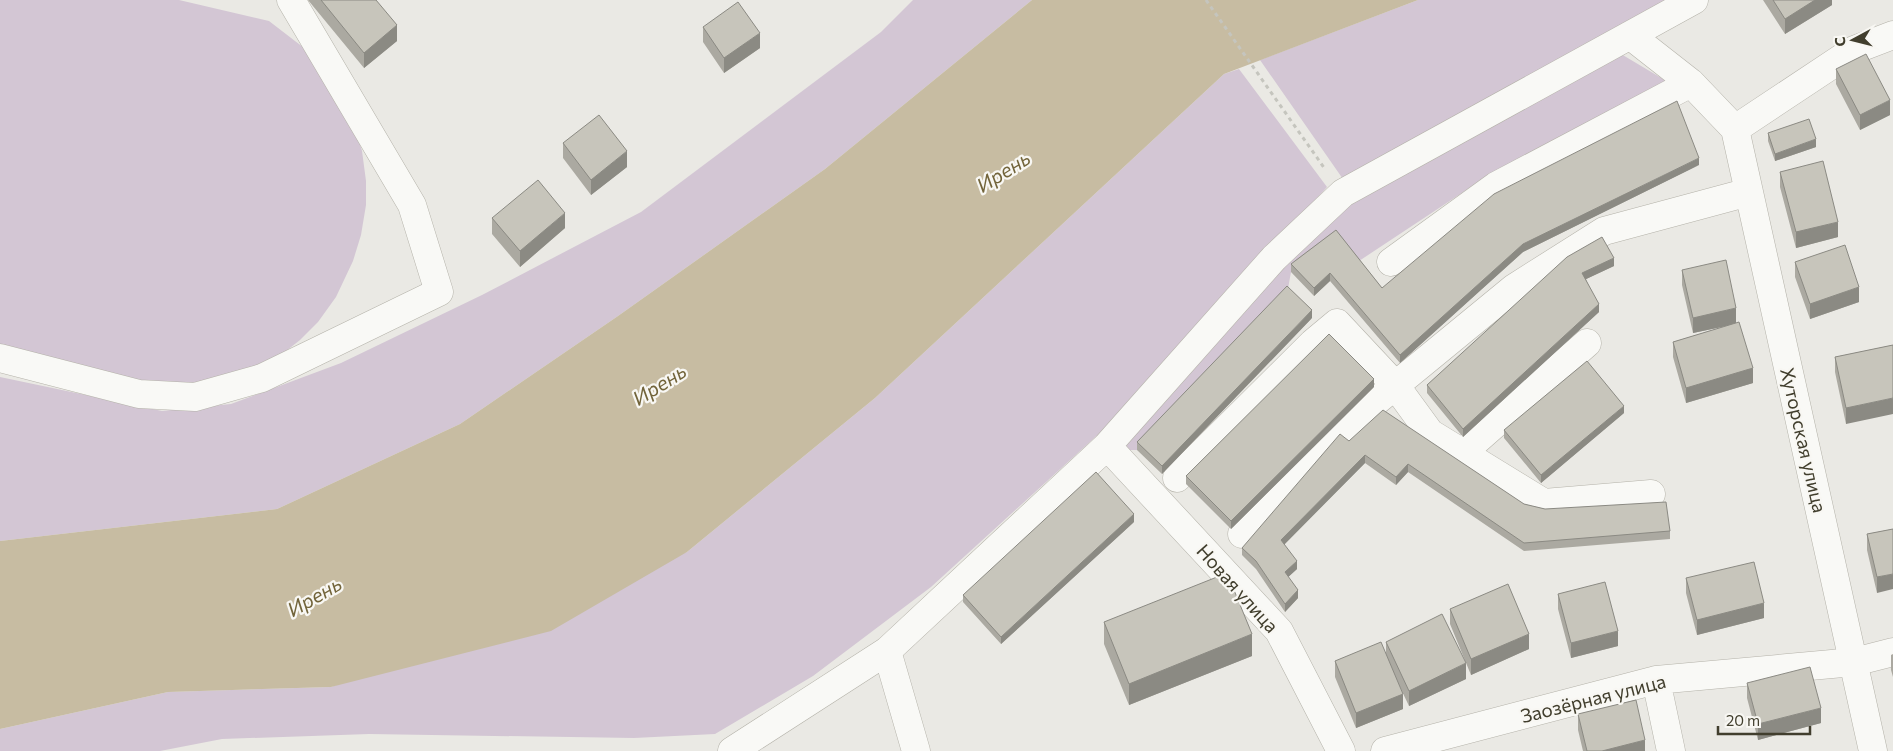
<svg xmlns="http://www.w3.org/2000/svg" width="1893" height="751" font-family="Commissioner,sans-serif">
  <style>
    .green { fill: #d3c6d4 }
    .water { fill: #c7bca2 }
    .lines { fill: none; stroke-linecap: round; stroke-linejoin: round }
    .minor-casing { stroke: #b4b2a9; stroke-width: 29 }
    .path { stroke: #c5c5be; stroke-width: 3; stroke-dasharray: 4 4; stroke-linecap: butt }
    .minor { stroke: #f9f9f6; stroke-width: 28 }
    .wall { fill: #aba9a1 }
    .shaded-wall { fill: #8b8a83 }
    .building { fill: #c7c5bb; stroke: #8b8a83 }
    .labels { text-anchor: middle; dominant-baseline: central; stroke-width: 4.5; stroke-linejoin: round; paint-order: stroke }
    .street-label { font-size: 19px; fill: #413e2d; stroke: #f8f7f3 }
    .water-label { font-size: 20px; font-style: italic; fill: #72643a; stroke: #f8f7f3 }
  </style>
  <rect width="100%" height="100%" fill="#eae9e4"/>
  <path class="green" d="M0 0H179L269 21 308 51 352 119 362 151 366 181V205L361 235 353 261 336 297 318 322 300 340 281 355 247 374 170 391 0 350Z
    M913 0H1032L825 169 618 316 460 424 277 509 0 541V377L162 411 231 404 341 363 482 295 641 212 881 32Z
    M1418 0H1666L1345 182 1260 60Z
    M1616 51 1668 82 1489 175 1356 263 1291 272 1287 294 1137 450H1127L1120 442 1349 196Z
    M1239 69 1327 187 1126 409 931 587 813 676 715 734 634 738 369 734 222 739 160 751H0V729L168 692 331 687 687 552 875 398 1224 74Z"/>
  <path class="water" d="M1032 0H1418L1224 74 875 398 687 552 551 631 331 687 168 692 0 729V541L277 509 460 424 618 316 825 169Z"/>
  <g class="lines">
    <g class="minor-casing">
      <path id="minor" d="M1631 36 1691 83 1735 129 1854 50 1893 35
        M1735 129 1873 751
        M1391 262 1496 186 1691 83
        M0 358 139 394 195 397 262 378 439 292 412 205 291 0
        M1107 446 1279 631 1341 751
        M1462 453 1587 343
        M1177 478 1313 343 1337 323 1395 385 1430 433 1544 503 1651 494
        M1242 534 1358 416 1514 288 1604 231 1749 192
        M887 651 916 751
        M1656 680 1671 751
        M732 751 887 651 1107 446 1274 258 1343 193 1694 0
        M1385 751 1656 680 1854 662 1893 652"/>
    </g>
    <path class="path" d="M1206 0 1325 169"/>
    <use href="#minor" class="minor"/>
  </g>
  <path class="wall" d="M308 0H376L397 41 364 68Z
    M1763 0H1832V5L1785 34Z
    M703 27 760 48 724 73 703 42Z
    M1836 69 1890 115 1860 130 1836 84Z
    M1768 133 1816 147 1775 161 1768 141Z
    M563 143 627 167 591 195 563 158Z
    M1699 165 1523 252 1400 363 1330 281 1314 296 1291 272V264L1336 230 1382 288Z
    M1780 172 1838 237 1796 248 1780 187Z
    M492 218 565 228 520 267 492 234Z
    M1602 237 1614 266 1586 279 1599 312 1463 437 1427 393V385Z
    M1795 262 1859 302 1810 319 1795 277Z
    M1682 270 1736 323 1753 383 1686 403 1673 357V342L1726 326 1693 333 1682 285Z
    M1312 318 1162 474 1137 450V442Z
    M1893 345 1846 424 1835 372V357Z
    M1374 387 1231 529 1186 484V476Z
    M1624 413 1541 483 1504 438V430Z
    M1349 441 1524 504 1545 509 1670 531V539L1524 551 1408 472 1396 485 1365 463 1284 544 1297 569 1288 577 1298 598 1285 612 1256 569 1242 555V548Z
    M1134 522 1001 644 963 602V595Z
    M1893 529 1877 593 1867 550V534Z
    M1686 578 1764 618 1697 635 1686 593Z
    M1558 594 1618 646 1571 658 1558 609Z
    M1450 609 1529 649 1471 675 1450 624Z
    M1104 622 1252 656 1129 705 1104 644Z
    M1386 642 1466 679 1409 706 1399 685 1403 709 1356 728 1335 677V661L1386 652Z
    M1893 654V677L1891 670V655Z
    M1747 683 1821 723 1758 740 1747 698Z
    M1578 714 1645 751H1583L1578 730Z"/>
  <path class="shaded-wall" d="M1815 0H1832V5L1785 34V19Z
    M397 25V41L364 68V53Z
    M760 33V48L724 73V58Z
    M1890 100V115L1860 130V115Z
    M1816 139V147L1775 161V154Z
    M627 151V167L591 195V180Z
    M1699 158V165L1523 252 1400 363V355L1523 244Z
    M565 213V228L520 267V251Z
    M1838 222V237L1796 248V232Z
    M1614 258V266L1582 281V273Z
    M1330 273V281L1314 296V288Z
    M1859 287V302L1810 319V304Z
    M1599 304V312L1463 437V429Z
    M1736 308V324L1693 333V318Z
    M1312 310V318L1162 474V466Z
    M1753 368V383L1686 403V388Z
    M1374 379V387L1231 529V521Z
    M1893 398V414L1846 424V408Z
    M1624 406V413L1541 483V475Z
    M1365 455V463L1281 548V540Z
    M1408 464V472L1396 485V477Z
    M1134 514V522L1001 644V637Z
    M1297 561V569L1285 580V572Z
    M1893 574V589L1877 593V577Z
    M1298 590V598L1285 612V604Z
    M1764 603V618L1697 635V620Z
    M1618 631V646L1571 658V643Z
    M1252 634V656L1129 705V684Z
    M1529 634V649L1471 675V659Z
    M1466 663V679L1409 706V691Z
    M1403 694V709L1356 728V713Z
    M1821 708V723L1758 740V724Z
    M1645 740V751H1602Z"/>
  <path class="building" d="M321 0H376L397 25 364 53Z
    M1773 0H1815L1785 19Z
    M738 2 760 33 724 58 703 27Z
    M1866 54 1890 100 1860 115 1836 69Z
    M1677 101 1699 158 1523 244 1400 355 1330 273 1314 288 1291 264 1336 230 1382 288 1494 194Z
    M599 115 627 151 591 180 563 143Z
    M1809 119 1816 139 1775 154 1768 133Z
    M1823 161 1838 222 1796 232 1780 172Z
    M538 180 565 213 520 251 492 218Z
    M1602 237 1614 258 1582 273 1599 304 1463 429 1427 385 1567 257Z
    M1845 245 1859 287 1810 304 1795 262Z
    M1726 260 1736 308 1693 318 1682 270Z
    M1287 286 1312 310 1162 466 1137 442Z
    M1739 322 1753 368 1686 388 1673 342Z
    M1329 334 1374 379 1231 521 1186 476Z
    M1893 345V398L1846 408 1835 357Z
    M1587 361 1624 406 1541 475 1504 430Z
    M1383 410 1524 504 1545 509 1666 502 1670 531 1524 543 1408 464 1396 477 1365 455 1281 540 1297 561 1285 572 1298 590 1285 604 1256 561 1242 548 1340 434 1349 441Z
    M1096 472 1134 514 1001 637 963 595Z
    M1893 529V574L1877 577 1867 534Z
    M1754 562 1764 603 1697 620 1686 578Z
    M1227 573 1252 634 1129 684 1104 622Z
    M1605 582 1618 631 1571 643 1558 594Z
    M1508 584 1529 634 1471 659 1450 609Z
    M1442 614 1466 663 1409 691 1386 642Z
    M1381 642 1403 694 1356 713 1335 661Z
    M1810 667 1821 708 1758 724 1747 683Z
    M1636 700 1645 740 1602 751H1587L1578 714Z"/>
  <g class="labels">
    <g class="street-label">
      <text transform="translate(1804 440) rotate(77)">Хуторская улица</text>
      <text transform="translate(1238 588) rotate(48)">Новая улица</text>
      <text transform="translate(1593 698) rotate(-14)">Заозёрная улица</text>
    </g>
    <g class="water-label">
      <text transform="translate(1003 171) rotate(-32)">Ирень</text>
      <text transform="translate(659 384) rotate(-32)">Ирень</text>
      <text transform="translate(314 596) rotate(-30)">Ирень</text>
    </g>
  </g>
  <g transform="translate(1853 40) rotate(263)" stroke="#f8f7f3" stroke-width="4" paint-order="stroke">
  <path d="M0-4L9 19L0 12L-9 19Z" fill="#413e2d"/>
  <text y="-8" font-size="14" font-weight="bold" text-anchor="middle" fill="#413e2d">С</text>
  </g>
  <path d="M1718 726v8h92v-8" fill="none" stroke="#413e2d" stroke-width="2.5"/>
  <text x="1726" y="726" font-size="15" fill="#413e2d" stroke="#f8f7f3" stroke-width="4" paint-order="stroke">20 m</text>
</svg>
